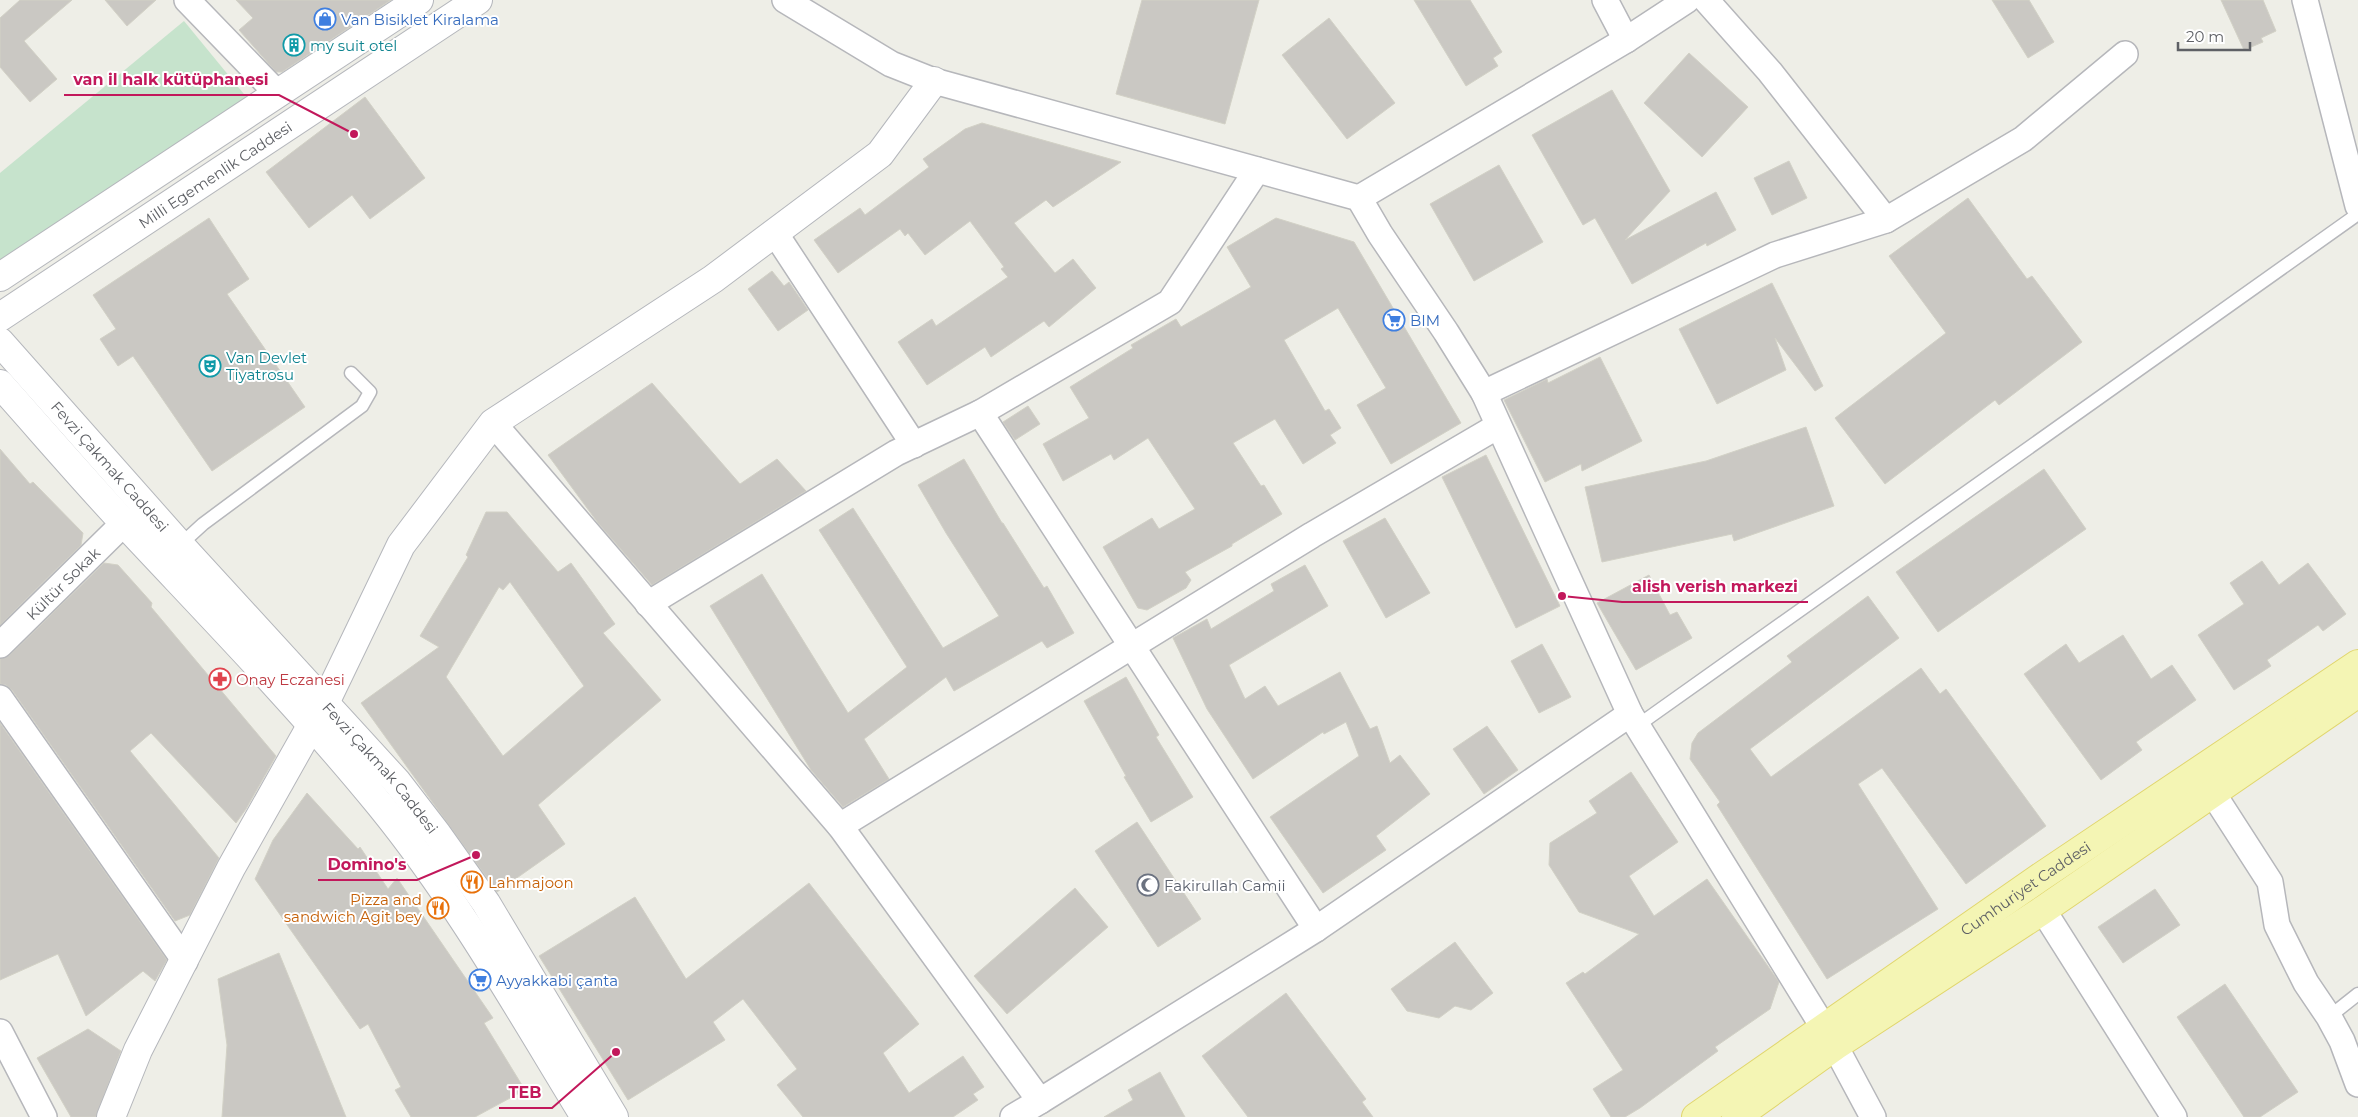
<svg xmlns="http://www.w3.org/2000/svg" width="2358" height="1117" font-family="Montserrat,sans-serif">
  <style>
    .green { fill: #c6e3cc }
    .building { fill: #cac8c3; stroke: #d2d1c6; fill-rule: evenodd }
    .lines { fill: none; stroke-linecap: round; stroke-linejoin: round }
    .lane-casing { stroke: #b6b7bb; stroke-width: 15 }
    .street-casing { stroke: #b6b7bb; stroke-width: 28 }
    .secondary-casing { stroke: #b5b7bc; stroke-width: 30 }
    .primary-casing { stroke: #e1d66d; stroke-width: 30 }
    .lane { stroke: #fff; stroke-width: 12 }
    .street { stroke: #fff; stroke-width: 25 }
    .secondary { stroke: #fff; stroke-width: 28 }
    .primary { stroke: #f4f5b4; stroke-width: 28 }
    .labels { text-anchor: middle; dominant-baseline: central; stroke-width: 4; stroke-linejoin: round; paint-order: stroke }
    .shop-label { font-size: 15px; fill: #366cbe; stroke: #fff; text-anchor: start }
    .culture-label { font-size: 15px; fill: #0d838f; stroke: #fff; text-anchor: start }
    .street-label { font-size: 15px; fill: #5e6065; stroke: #fff }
    .health-label { font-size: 15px; fill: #be3a42; stroke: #fff; text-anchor: start }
    .food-label { font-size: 15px; fill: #c56008; stroke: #fff; text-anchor: start }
    .worship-label { font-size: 15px; fill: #5b616d; stroke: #fff; text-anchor: start }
    .leader { fill: none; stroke: #c2185b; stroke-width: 2 }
    .callout-dot { fill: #c2185b; stroke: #fff; stroke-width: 2 }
    .callout-label { font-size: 16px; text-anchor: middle; font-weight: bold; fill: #c2185b; stroke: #fff; stroke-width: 4; stroke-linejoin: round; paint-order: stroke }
  </style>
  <rect width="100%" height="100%" fill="#eeeee7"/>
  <path class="green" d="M184 21 248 99 0 264V173Z"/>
  <path class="building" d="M20 0H72L24 41 57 79 30 102 0 67V18Z
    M105 0H156L127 26Z
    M236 0H391L282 72H276L239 30 253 18Z
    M1142 0H1259L1225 124 1116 94Z
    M1414 0H1470L1502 52 1493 58 1498 66 1466 86Z
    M1992 0H2029L2054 42 2028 58Z
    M2221 0H2263L2276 31 2261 38 2263 42 2244 50Z
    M1329 18 1395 103 1347 139 1282 55Z
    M1689 53 1748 107 1702 157 1644 103Z
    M1612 90 1670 191 1625 240 1716 192 1736 230 1707 246 1706 243 1632 284 1595 218 1583 225 1532 135Z
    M365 97 425 178 370 219 352 195 309 228 266 172Z
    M982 123 1121 162 1053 207 1046 200 1014 223 1055 273 1073 259 1096 288 1049 327 1044 321 991 357 985 347 927 385 898 342 932 319 936 326 1008 277 1001 269 1004 267 970 221 925 255 908 233 905 236 900 229 838 273 814 240 860 208 865 215 929 167 923 159 965 129Z
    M1789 161 1807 198 1772 215 1754 178Z
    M1499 165 1543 242 1474 281 1430 204Z
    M1968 198 2027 279 2032 276 2082 342 1999 405 1995 400 1885 484 1835 418 1946 333 1889 256Z
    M209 218 249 279 227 294 305 407 212 471 133 356 118 366 100 339 116 329 93 295Z
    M1276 218 1354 242 1461 423 1391 464 1357 405 1386 388 1338 308 1284 340 1325 411 1329 409 1341 428 1330 435 1336 443 1303 464 1275 419 1233 443 1261 486 1264 485 1282 514 1232 544V546L1185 572 1191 580 1186 588 1147 610 1138 608 1103 547 1152 518 1159 529 1195 509 1148 438 1114 460 1111 454 1063 481 1043 444 1089 418 1070 387 1133 348 1131 345 1176 319 1181 327 1251 287 1227 247Z
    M772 271 784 286 789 282 808 310 778 331 748 289Z
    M1772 283 1823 386 1815 391 1775 338 1786 370 1717 404 1679 329Z
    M1600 357 1642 441 1582 471 1581 464 1545 482 1504 400 1547 379 1548 383Z
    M652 383 740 484 777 459 806 491 652 585 598 523 548 455Z
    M1028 406 1040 424 1015 440 1003 422Z
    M1806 427 1834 506 1734 541 1732 534 1602 562 1585 487 1706 461Z
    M0 449 30 484 33 482 83 533 81 545 0 625Z
    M1486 455 1560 606 1516 628 1442 477Z
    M964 459 1002 523H1003L1044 588 1047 586 1074 633 1047 648 1042 641 954 691 946 677 864 739 889 779 843 807 811 770 710 606 762 574 848 713 907 667 819 530 853 508 943 648 999 616 946 533 918 485Z
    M2044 469 2086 529 1938 632 1896 572Z
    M486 512H507L558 572 571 563 615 624 603 633 661 700 538 805 565 844 497 892 361 703 439 647 420 636 468 557 466 555ZM510 582 584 686 503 756 446 677 499 587 503 590Z
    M1385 518 1430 593 1386 618 1343 541Z
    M2262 561 2279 585 2308 563 2346 614 2323 631 2318 625 2267 660 2271 666 2234 690 2198 635 2244 604 2230 583Z
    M104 563 118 565 152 603 151 607 276 756 246 809 236 823 151 733 130 751 219 858 190 915 175 921 12 690 6 685 0 684V659L10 655Z
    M1305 565 1328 606 1229 665 1245 699 1265 686 1278 706 1340 672 1370 729 1377 726 1390 763 1400 755 1430 794 1376 836 1386 850 1323 893 1270 817 1359 756 1346 722 1324 734 1323 732 1253 779 1207 709 1173 638 1207 619 1211 629 1274 591 1271 584Z
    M1649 575 1670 615 1677 612 1692 638 1636 670 1597 603Z
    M1868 596 1899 638 1750 749 1771 777 1921 668 1940 694 1946 689 2046 826 1966 884 1882 768 1858 784 1938 909 1827 979 1717 805 1720 802 1690 759 1692 743 1698 733 1792 662 1787 656Z
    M2123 635 2151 679 2172 665 2196 700 2136 742 2142 750 2101 780 2024 674 2066 644 2079 663Z
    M1542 644 1571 697 1539 713 1511 661Z
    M1126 677 1159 735 1156 737 1193 797 1151 822 1124 777 1126 776 1084 701Z
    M0 723 167 960 155 981 143 971 86 1016 58 954 0 980Z
    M1487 726 1518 770 1484 794 1453 749Z
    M1631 772 1678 842 1629 876 1654 916 1707 879 1779 982 1770 1009 1715 1047 1718 1051 1640 1108 1625 1117H1611L1593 1089 1623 1070 1566 983 1583 972 1585 974 1639 934 1579 912 1549 865 1550 843 1597 813 1589 801Z
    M307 793 358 849 360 847 388 889 397 878 493 1018 484 1023 525 1090 475 1117H411L395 1090 401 1087 368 1024 360 1029 255 879 273 840Z
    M1137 822 1201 919 1158 947 1095 851Z
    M809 883 919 1024 883 1053 909 1093 963 1056 984 1087 973 1094 978 1100 953 1117H803L777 1085 797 1069 743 999 713 1022 725 1040 628 1100 539 956 635 897 686 979Z
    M1075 888 1108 927 1007 1014 974 976Z
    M2155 889 2180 925 2123 963 2098 927Z
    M1455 942 1493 993 1471 1010 1455 1006 1439 1018 1407 1011 1391 989Z
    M279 953 346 1117H222L227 1045 218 979Z
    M2225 984 2298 1092 2260 1117H2244L2177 1017Z
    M1286 993 1366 1099 1362 1102 1373 1117H1248L1202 1056Z
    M88 1029 121 1051 96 1117H71L37 1058Z
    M1160 1072 1185 1117H1104L1133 1100 1128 1090Z"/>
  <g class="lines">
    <g class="lane-casing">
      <path id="lane" d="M180 545 203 524 362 406 370 392 351 373
        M1637 726 2358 214
        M2329 1017 2358 994"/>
    </g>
    <g class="street-casing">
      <g id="street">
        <path d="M187 0 278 94"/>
        <path d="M785 0 891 64 934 81 1359 198 1380 234 1446 332 1484 393 1630 714 1835 1046 1873 1117"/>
        <path d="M1605 0 1626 40"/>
        <path d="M1706 0 1770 72 1886 220"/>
        <path d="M2305 0 2358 206"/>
        <path d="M1359 198 1626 40 1687 0"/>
        <path d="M775 233 914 445"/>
        <path d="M1484 393 1775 255 1886 220 2023 139 2125 54"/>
        <path d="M980 413 1316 929"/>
        <path d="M493 423 840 826 1040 1101 1316 929 1630 714"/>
        <path d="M648 604 896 453 980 413 1170 302 1257 170"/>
        <path id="s1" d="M0 645 124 523"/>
        <path d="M0 698 185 961"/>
        <path d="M2212 792 2270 882 2277 925 2306 983 2329 1017 2342 1041 2358 1084"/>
        <path d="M840 826 1312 535 1498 426"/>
        <path d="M2043 910 2174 1117"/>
        <path d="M0 1032 44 1117"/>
        <path d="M1013 1117 1040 1101"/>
      </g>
    </g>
    <g class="secondary-casing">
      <g id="secondary">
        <path d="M0 277 419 0"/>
        <path id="s2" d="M0 317 478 0"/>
        <path id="s3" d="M0 342 180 545 397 782 437 834 486 903 614 1117"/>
        <path d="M0 384C42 431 83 479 126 525 212 617 300 707 380 805 459 902 520 1011 585 1117"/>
        <path d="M325 703 401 545 493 423 713 279 880 154 934 81"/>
        <path d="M111 1117 138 1050 231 868 311 726"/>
      </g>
    </g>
    <g class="primary-casing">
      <g id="primary">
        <path id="s4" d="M1696 1117 2039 878 2358 664"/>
        <path d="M1736 1117 1835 1046 2043 910 2358 693"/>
      </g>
    </g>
    <use href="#lane" class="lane"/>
    <use href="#street" class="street"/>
    <use href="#secondary" class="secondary"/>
    <use href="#primary" class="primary"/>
  </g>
  <defs>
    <g id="shop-ring" transform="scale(1.125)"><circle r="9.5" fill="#fff" stroke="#3f7fe0" stroke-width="1.5"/><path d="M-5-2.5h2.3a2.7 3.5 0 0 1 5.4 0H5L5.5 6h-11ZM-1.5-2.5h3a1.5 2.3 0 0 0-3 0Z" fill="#3f7fe0"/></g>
    <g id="building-ring" transform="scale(1.125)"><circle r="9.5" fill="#fff" stroke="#0f9aa8" stroke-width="1.5"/><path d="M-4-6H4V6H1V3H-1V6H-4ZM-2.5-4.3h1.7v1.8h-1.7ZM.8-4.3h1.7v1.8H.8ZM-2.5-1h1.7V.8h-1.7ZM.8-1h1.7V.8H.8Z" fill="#0f9aa8"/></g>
    <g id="supermarket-ring" transform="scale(1.125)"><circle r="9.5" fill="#fff" stroke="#3f7fe0" stroke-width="1.5"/><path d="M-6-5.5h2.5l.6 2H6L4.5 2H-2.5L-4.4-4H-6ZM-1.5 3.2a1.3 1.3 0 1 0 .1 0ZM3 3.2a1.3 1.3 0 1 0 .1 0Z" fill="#3f7fe0"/></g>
    <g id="theatre-ring" transform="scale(1.125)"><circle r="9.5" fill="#fff" stroke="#0f9aa8" stroke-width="1.5"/><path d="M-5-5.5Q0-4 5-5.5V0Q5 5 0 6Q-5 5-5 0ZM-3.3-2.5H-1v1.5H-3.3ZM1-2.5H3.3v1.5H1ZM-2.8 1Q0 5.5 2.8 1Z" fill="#0f9aa8"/></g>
    <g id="pharmacy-ring" transform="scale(1.125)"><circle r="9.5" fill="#fff" stroke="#e0444e" stroke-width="1.5"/><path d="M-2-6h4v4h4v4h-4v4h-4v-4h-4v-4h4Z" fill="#e0444e"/></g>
    <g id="restaurant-ring" transform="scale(1.125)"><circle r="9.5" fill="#fff" stroke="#e8710a" stroke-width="1.5"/><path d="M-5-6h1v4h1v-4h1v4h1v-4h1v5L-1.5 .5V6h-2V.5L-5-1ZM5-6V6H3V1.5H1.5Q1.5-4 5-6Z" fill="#e8710a"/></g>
    <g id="mosque-ring" transform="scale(1.125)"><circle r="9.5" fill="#fff" stroke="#6b7280" stroke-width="1.5"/><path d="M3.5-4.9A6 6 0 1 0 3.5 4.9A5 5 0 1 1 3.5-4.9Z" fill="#6b7280"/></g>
  </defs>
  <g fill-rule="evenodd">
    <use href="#shop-ring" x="325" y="19"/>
    <use href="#building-ring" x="294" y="45"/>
    <use href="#supermarket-ring" x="1394" y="320"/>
    <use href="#theatre-ring" x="210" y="366"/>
    <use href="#pharmacy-ring" x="220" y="679"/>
    <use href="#restaurant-ring" x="472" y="882"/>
    <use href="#mosque-ring" x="1148" y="885"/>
    <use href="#restaurant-ring" x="438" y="908"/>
    <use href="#supermarket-ring" x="480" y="980"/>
  </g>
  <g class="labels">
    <g class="shop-label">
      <text x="341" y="19">Van Bisiklet Kiralama</text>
      <text x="1410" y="320">BIM</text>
      <text x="496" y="980">Ayyakkabi çanta</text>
    </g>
    <g class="culture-label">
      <text x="310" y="45">my suit otel</text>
      <text x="226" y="357">Van Devlet<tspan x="226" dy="17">Tiyatrosu</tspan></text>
    </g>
    <g class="street-label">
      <text stroke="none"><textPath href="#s2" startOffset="258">Milli Egemenlik Caddesi</textPath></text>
      <text stroke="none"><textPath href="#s3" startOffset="166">Fevzi Çakmak Caddesi</textPath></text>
      <text stroke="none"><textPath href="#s1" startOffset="88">Kültür Sokak</textPath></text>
      <text stroke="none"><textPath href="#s3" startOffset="571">Fevzi Çakmak Caddesi</textPath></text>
      <text stroke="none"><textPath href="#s4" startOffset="401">Cumhuriyet Caddesi</textPath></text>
    </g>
    <g class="health-label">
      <text x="236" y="679">Onay Eczanesi</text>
    </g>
    <g class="food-label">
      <text x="488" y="882">Lahmajoon</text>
      <text x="422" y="899" text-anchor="end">Pizza and<tspan x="422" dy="17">sandwich Agit bey</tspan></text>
    </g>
    <g class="worship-label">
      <text x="1164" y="885">Fakirullah Camii</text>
    </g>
  </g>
  <path class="leader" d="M354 134L279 95H64M1562 596L1622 602H1808M476 855L417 880H318M616 1052L552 1108H499"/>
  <g class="callout-dot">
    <circle cx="354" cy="134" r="5"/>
    <circle cx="1562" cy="596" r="5"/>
    <circle cx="476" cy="855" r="5"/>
    <circle cx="616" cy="1052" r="5"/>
  </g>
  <g class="callout-label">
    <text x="171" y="85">van il halk kütüphanesi</text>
    <text x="1715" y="592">alish verish markezi</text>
    <text x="367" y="870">Domino's</text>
    <text x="525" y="1098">TEB</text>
  </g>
  <path d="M2178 42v8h72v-8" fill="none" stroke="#5e6065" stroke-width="2.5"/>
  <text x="2186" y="42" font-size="15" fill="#5e6065" stroke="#ffffff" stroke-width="4" paint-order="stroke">20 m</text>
</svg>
